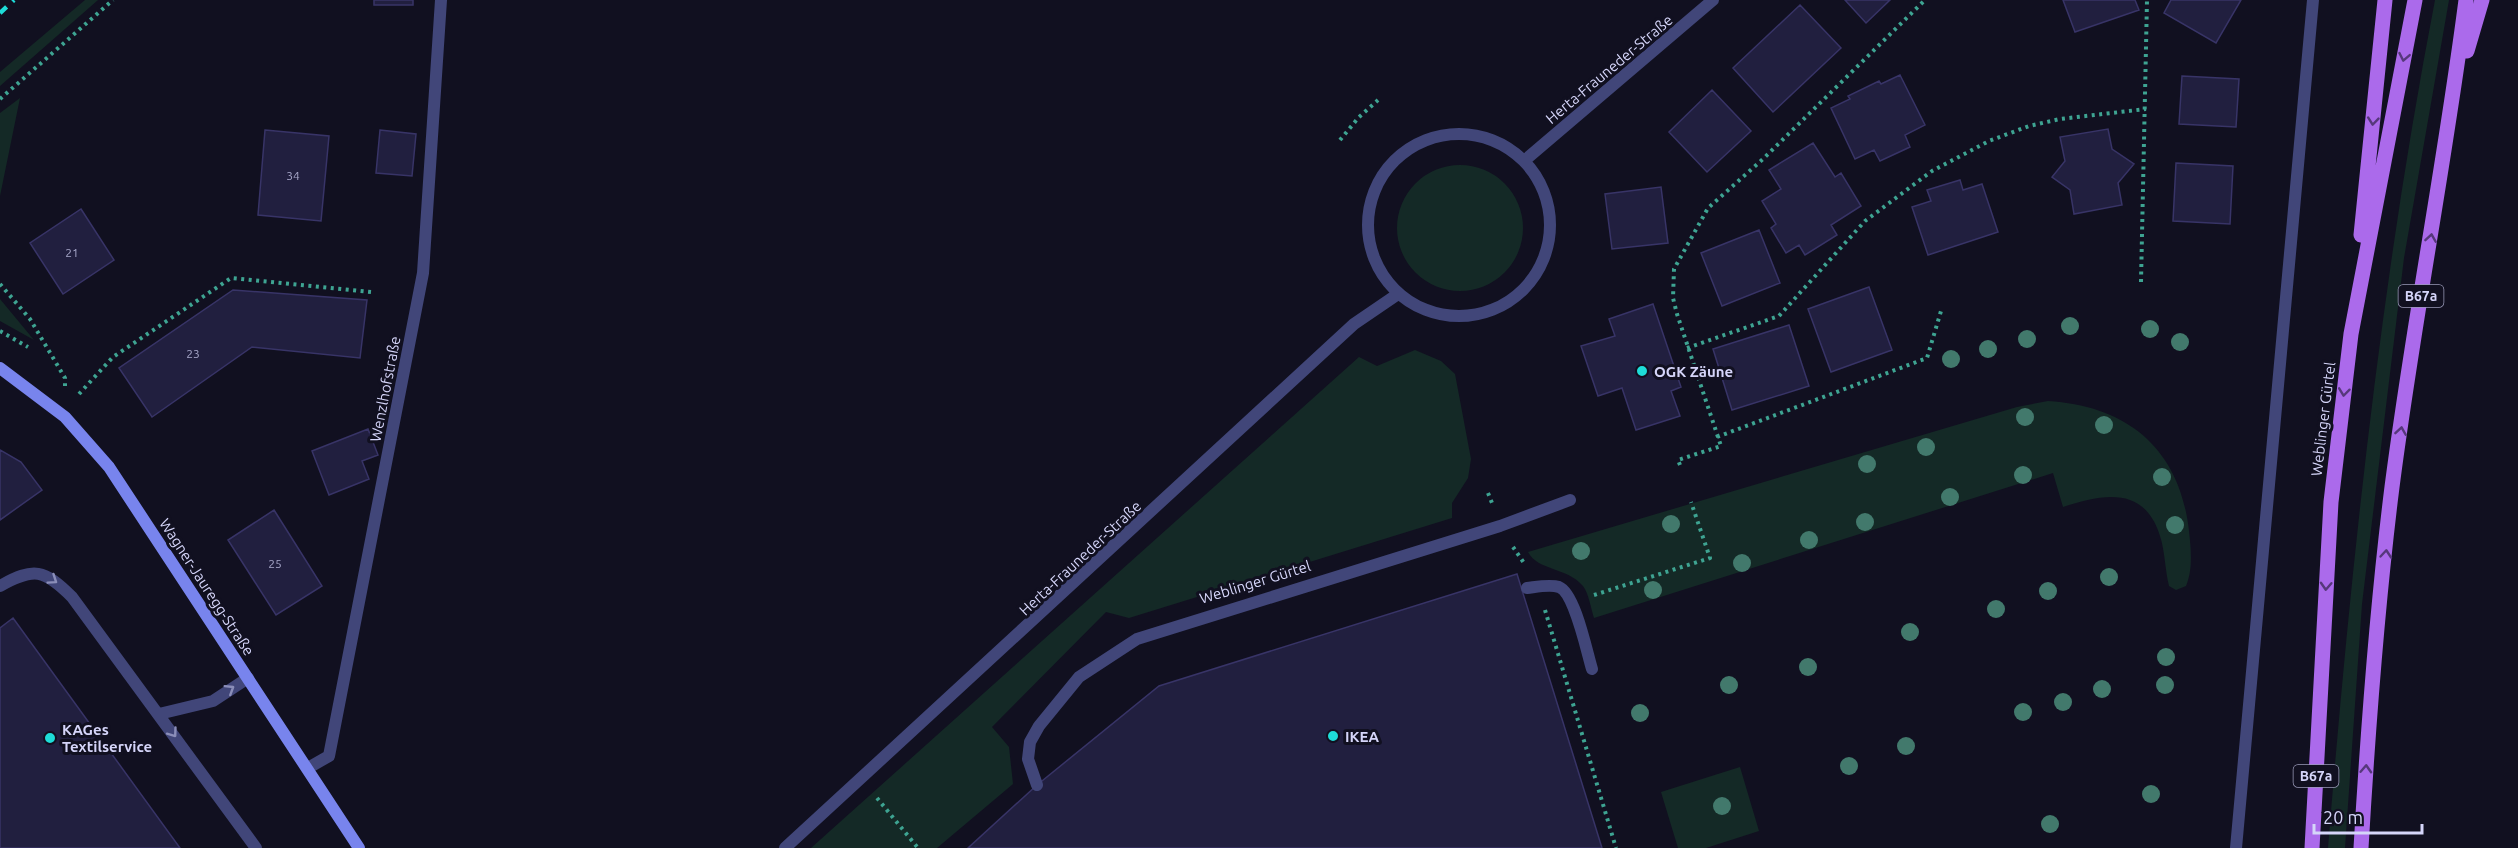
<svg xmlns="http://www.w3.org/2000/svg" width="2518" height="848" font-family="Ubuntu,sans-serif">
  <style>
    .green { fill: #142926 }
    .building { fill: #211f3f; stroke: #383467; stroke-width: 1.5 }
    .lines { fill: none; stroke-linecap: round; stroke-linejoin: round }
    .path { stroke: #3ea492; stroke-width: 4; stroke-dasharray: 3 4.5; stroke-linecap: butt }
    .service { stroke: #414679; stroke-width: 12 }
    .minor { stroke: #414679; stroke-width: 12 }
    .secondary { stroke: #7884ed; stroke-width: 12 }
    .primary { stroke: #ab6aeb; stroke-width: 15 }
    .rail { stroke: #1edcd8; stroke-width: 4.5; stroke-dasharray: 9 8; stroke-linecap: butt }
    .tree { fill: #42796c }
    .oneway { stroke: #56387b }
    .oneway2 { stroke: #8b8eb9 }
    .poi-dot { fill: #1edcd8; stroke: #111020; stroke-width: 2 }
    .labels { text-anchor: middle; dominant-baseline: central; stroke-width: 6; stroke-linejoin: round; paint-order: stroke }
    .number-label { font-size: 12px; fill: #a8a8ca }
    .shield { fill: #111020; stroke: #9a9ab8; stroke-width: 1.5 }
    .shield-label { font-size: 14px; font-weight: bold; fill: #d5d5f9 }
    .street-label { font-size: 15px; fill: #d5d5f9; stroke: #111020 }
    .poi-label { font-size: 15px; font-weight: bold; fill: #d5d5f9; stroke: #111020; text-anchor: start }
  </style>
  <rect width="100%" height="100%" fill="#111020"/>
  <path class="green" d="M85 0H98L0 86V72Z
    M2435 0H2449L2404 258 2362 604 2345 848H2328C2351 564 2381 280 2435 0Z
    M20 98 0 196V113Z
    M1397 228a63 63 0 1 1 126 0a63 63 0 1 1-126 0Z
    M0 299 34 340 0 321Z
    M1415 350 1441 361 1455 374 1471 459 1468 478 1452 503V518L1129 618 1106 612 992 727 1009 747 1013 784 937 848H811L1359 357 1377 366Z
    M2048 401C2129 406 2180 450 2189 531 2191 549 2193 570 2186 586L2176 590 2169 586C2165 570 2165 551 2160 536 2144 484 2101 495 2063 507L2053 473 1594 618C1591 609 1589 594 1583 586 1567 567 1538 571 1528 552L2017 407Z
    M1740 767 1759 831 1706 848H1678L1661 792Z"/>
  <path class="building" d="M374 0H413V5H374Z
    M1845 0H1890L1866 23Z
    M2063 0H2135L2139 10 2075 32Z
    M2171 0H2241L2216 43 2164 13Z
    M1800 5 1841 48 1773 112 1733 68Z
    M1900 75 1925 125 1905 135 1910 147 1880 161 1874 150 1855 159 1831 108 1850 99 1848 96 1879 81 1881 84Z
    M2182 76 2239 79 2236 127 2179 124Z
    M1712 90 1751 131 1707 172 1669 132Z
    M2108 129 2112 149 2134 164 2118 183 2122 205 2074 214 2070 190 2052 177 2065 161 2060 137Z
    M265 130 329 136 321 221 258 215Z
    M380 130 416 134 412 176 376 173Z
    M1813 143 1835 177 1841 173 1861 206 1831 225 1837 235 1805 255 1799 245 1786 253 1771 228 1776 224 1762 201 1781 189 1769 170Z
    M2176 163 2233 166 2230 224 2173 221Z
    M1960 180 1963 190 1982 184 1998 232 1928 255 1912 207 1931 201 1927 190Z
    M1661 187 1668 243 1612 249 1605 194Z
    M81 209 114 260 63 294 30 243Z
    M1759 230 1780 283 1722 306 1701 253Z
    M1869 287 1892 350 1831 372 1808 309Z
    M233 290 367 300 360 358 252 347 152 417 119 368Z
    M1653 304 1681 387 1671 391 1680 416 1636 430 1622 388 1598 396 1581 346 1615 336 1609 319Z
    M1789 325 1809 386 1732 410 1713 349Z
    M368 429 378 455 362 461 369 479 329 495 312 451Z
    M0 450 21 462 42 490 0 520Z
    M274 510 322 586 276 615 228 540Z
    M1517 574 1602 848H968L1037 785 1159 686Z
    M13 618 180 848H0V628Z"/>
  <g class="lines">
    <path class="path" d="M0 99 113 0
      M1340 140 1359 117 1378 100
      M2141 282 2147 0
      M0 284 30 319 65 378V386
      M0 331 28 347
      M1687 348 1779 316 1865 221 1932 171 1989 141 2029 126 2060 119 2146 109
      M79 394 113 357 231 278 371 292
      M1717 437 1927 358 1941 311
      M1680 465 1678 460 1721 446 1677 314 1673 298 1674 269 1708 208 1763 159 1925 0
      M1488 493 1492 503
      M1513 547 1524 563
      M1594 595 1710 558 1691 502
      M1545 610 1616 848
      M877 798 918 848"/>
    <path class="service" d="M0 586C34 567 44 569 72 597L256 848
      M1527 588C1536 587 1550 584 1559 587 1575 593 1587 653 1592 669
      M159 714 213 701 248 678
      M1037 785 1028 759 1030 742 1039 726 1079 677 1137 639 1500 526 1570 500
      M2236 848 2313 0"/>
    <path class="minor" d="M1368 225a91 91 0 1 1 182 0a91 91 0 1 1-182 0Z
      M1524 161 1713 0
      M308 768 329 756 423 273 441 0
      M785 848 1354 324 1398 294"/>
    <path class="secondary" d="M0 368 65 417 109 467 359 848"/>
    <path class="primary" d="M2467 51 2482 0
      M2361 235 2385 0
      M2312 848 2331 502 2351 334 2415 0
      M2361 848C2368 728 2377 607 2392 487 2413 324 2445 163 2466 0"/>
    <path class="rail" d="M0 13 14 0"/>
  </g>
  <g class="tree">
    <circle cx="2070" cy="326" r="9"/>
    <circle cx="2150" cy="329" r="9"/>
    <circle cx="2027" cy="339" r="9"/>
    <circle cx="2180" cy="342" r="9"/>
    <circle cx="1988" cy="349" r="9"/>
    <circle cx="1951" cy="359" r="9"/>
    <circle cx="2025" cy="417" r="9"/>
    <circle cx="2104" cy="425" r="9"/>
    <circle cx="1926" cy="447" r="9"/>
    <circle cx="1867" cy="464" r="9"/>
    <circle cx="2023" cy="475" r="9"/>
    <circle cx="2162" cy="477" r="9"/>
    <circle cx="1950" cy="497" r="9"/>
    <circle cx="1865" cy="522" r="9"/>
    <circle cx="1671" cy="524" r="9"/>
    <circle cx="2175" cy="525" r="9"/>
    <circle cx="1809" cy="540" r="9"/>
    <circle cx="1581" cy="551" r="9"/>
    <circle cx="1742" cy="563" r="9"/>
    <circle cx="2109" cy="577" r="9"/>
    <circle cx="1653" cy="590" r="9"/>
    <circle cx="2048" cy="591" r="9"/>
    <circle cx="1996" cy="609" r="9"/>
    <circle cx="1910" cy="632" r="9"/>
    <circle cx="2166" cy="657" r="9"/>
    <circle cx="1808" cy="667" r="9"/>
    <circle cx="1729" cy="685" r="9"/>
    <circle cx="2165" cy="685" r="9"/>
    <circle cx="2102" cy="689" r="9"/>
    <circle cx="2063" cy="702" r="9"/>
    <circle cx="2023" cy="712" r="9"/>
    <circle cx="1640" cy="713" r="9"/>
    <circle cx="1906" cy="746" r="9"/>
    <circle cx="1849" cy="766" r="9"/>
    <circle cx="2151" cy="794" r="9"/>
    <circle cx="1722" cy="806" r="9"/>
    <circle cx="2050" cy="824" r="9"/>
  </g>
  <defs><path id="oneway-chevron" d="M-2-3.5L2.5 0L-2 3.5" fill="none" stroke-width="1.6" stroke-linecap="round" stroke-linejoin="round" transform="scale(1.5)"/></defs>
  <g class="oneway">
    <use href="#oneway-chevron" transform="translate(2404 57) rotate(101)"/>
    <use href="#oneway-chevron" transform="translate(2373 121) rotate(96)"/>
    <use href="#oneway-chevron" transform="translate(2431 238) rotate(-81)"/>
    <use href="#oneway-chevron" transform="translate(2344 392) rotate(97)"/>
    <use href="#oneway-chevron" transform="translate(2401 431) rotate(-81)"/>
    <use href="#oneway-chevron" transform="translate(2386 554) rotate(-85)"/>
    <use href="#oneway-chevron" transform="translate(2326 586) rotate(93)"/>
    <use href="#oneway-chevron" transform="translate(2366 769) rotate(-87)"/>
  </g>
  <g class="oneway2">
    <use href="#oneway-chevron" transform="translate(53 580) rotate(34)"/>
    <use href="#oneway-chevron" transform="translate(230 689) rotate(-32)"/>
    <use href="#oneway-chevron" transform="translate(173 733) rotate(54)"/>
  </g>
  <g class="poi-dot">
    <circle cx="1642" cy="371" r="6"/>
    <circle cx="1333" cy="736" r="6"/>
    <circle cx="50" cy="738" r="6"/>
  </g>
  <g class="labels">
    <g class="number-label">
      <text x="293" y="175">34</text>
      <text x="72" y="252">21</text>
      <text x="193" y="353">23</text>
      <text x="275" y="563">25</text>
    </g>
    <g class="shield">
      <rect x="2398.5" y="285" width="45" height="22" rx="4.5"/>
      <rect x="2293.5" y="765" width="45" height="22" rx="4.5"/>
    </g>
    <g class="shield-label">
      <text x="2421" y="296">B67a</text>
      <text x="2316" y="776">B67a</text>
    </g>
    <g class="street-label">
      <text transform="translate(1609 69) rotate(-40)">Herta-Frauneder-Straße</text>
      <text transform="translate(385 389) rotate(-79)">Wenzlhofstraße</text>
      <text transform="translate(2323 419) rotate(-83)">Weblinger Gürtel</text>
      <text transform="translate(1080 558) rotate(-43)">Herta-Frauneder-Straße</text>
      <text transform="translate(1255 582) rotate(-17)">Weblinger Gürtel</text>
      <text transform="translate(207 587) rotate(57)">Wagner-Jauregg-Straße</text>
    </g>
    <g class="poi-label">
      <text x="1654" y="371">OGK Zäune</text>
      <text x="62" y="729">KAGes<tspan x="62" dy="17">Textilservice</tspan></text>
      <text x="1345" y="736">IKEA</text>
    </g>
  </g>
  <path d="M2314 824v9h108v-9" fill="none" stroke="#d5d5f9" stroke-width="3"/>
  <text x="2323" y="824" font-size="18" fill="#d5d5f9" stroke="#111020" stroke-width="4.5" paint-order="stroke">20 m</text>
</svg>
